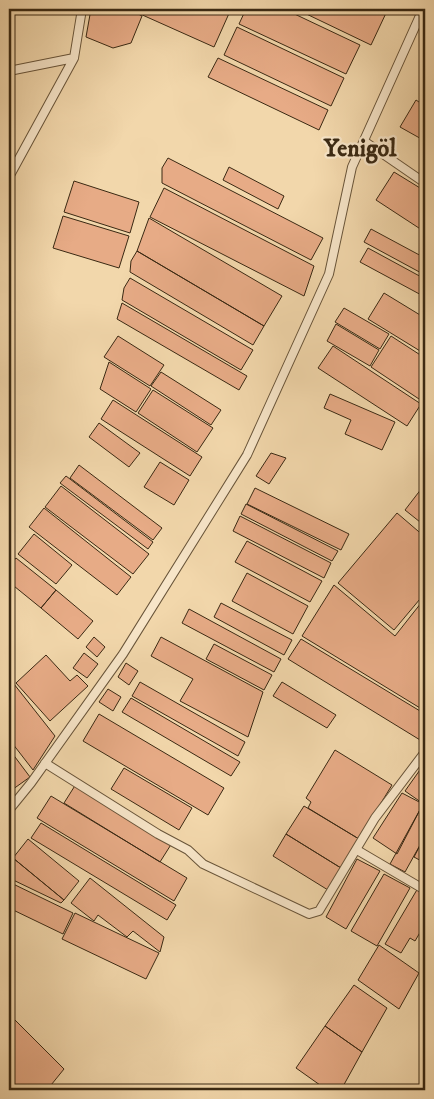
<svg xmlns="http://www.w3.org/2000/svg" width="434" height="1099" font-family="'IM FELL DW Pica',serif">
  <style>
    .building { fill: #e7ab86; stroke: #3a2913 }
    .lines { fill: none; stroke-linecap: round; stroke-linejoin: round }
    .minor-casing { stroke: #685439; stroke-width: 10 }
    .minor { stroke: #f7e5c8; stroke-width: 8 }
    .labels { text-anchor: middle; dominant-baseline: central; stroke-width: 4.5; stroke-linejoin: round; paint-order: stroke }
    .district-label { font-size: 24px; font-weight: bold; fill: #3a2913; stroke: #f7e5c8 }
  </style>
  <rect width="100%" height="100%" fill="#f2d7ab"/>
  <filter id="stains"><feTurbulence type="fractalNoise" baseFrequency=".004" numOctaves="4"/><feColorMatrix values="0 0 0 0 .2 0 0 0 0 .09 0 0 0 0 .02 0 0 0 .5 -.17"/></filter>
  <radialGradient id="worn" r=".72"><stop offset=".6" stop-color="#630" stop-opacity="0"/><stop offset="1" stop-color="#630" stop-opacity=".3"/></radialGradient>
  <path class="building" d="M91 9H129L142 16 131 43 113 48 86 37Z
    M129 9H231L214 47Z
    M246 9H284L360 45 346 74 239 24Z
    M296 9H382L387 11 371 45Z
    M237 27 344 78 331 106 224 55Z
    M218 58 328 110 319 130 208 77Z
    M416 100 425 106V141L400 127Z
    M168 158 323 238 311 260 162 183V168Z
    M229 167 284 196 278 209 223 180Z
    M394 172 425 191V232L376 200Z
    M74 181 139 202 130 233 64 212Z
    M164 188 314 266 304 296 150 217Z
    M63 216 129 236 119 268 53 248Z
    M149 218 282 296 264 326 137 251Z
    M371 229 425 258V275L364 242Z
    M368 248 425 279V297L360 262Z
    M137 251 264 326 253 345 130 272 131 261Z
    M130 278 253 350 241 370 122 300 124 288Z
    M384 293 425 318V354L368 319Z
    M122 303 247 376 239 390 117 319Z
    M344 308 389 334 380 349 335 322Z
    M336 324 379 350 370 366 327 341Z
    M118 336 164 365 150 386 104 357Z
    M391 336 425 358V403L371 367Z
    M333 346 421 404 407 426 318 368Z
    M109 362 151 389 136 412 100 389Z
    M161 372 221 410 211 425 151 386Z
    M153 390 213 428 197 452 138 413Z
    M330 394 395 422 382 450 345 434 351 420 324 408Z
    M113 400 202 457 190 476 101 419Z
    M99 423 140 453 129 467 89 437Z
    M271 453 286 458 269 484 256 476Z
    M160 462 189 480 174 505 144 487Z
    M79 465 162 528 153 540 70 478Z
    M66 476 153 542 148 549 60 483Z
    M425 484V526L405 510Z
    M61 486 149 554 133 574 45 507Z
    M255 488 349 534 341 550 247 504Z
    M246 504 338 551 332 561 241 514Z
    M44 508 131 577 117 595 29 527Z
    M397 513 425 537V593L394 630 338 583Z
    M240 516 331 563 324 578 233 531Z
    M34 534 72 565 56 584 18 554Z
    M247 541 322 581 310 602 235 562Z
    M16 558 56 590 41 608 9 582V566Z
    M247 573 308 606 293 634 232 601Z
    M334 585 395 636 425 598V711L302 636Z
    M56 590 93 621 78 639 41 608Z
    M221 603 292 640 284 655 214 617Z
    M189 609 281 659 274 672 182 623Z
    M94 637 105 647 97 657 86 647Z
    M161 637 263 692 248 737 180 701 193 679 151 656Z
    M301 639 425 714V743L288 659Z
    M214 644 272 675 264 690 206 659Z
    M84 653 98 664 87 678 73 668Z
    M46 655 70 681 77 675 88 686 50 721 16 683Z
    M126 663 138 671 129 685 118 677Z
    M10 679 55 736 33 770 9 739Z
    M140 682 245 742 238 756 132 696Z
    M282 682 336 715 327 728 273 696Z
    M108 689 121 697 113 711 99 702Z
    M131 698 240 762 231 776 122 712Z
    M99 714 224 788 208 815 83 741Z
    M9 749 30 777 9 792Z
    M335 750 392 785 359 839 308 808 311 802 306 798Z
    M422 767 425 770V805L405 791Z
    M124 768 192 808 179 830 111 789Z
    M76 784 172 843 160 862 64 803Z
    M402 793 423 804 397 854 373 838Z
    M51 796 187 878 174 901 37 818Z
    M304 806 359 839 341 868 286 834Z
    M422 806 425 808V836L405 872 390 864Z
    M41 823 176 905 167 920 31 838Z
    M286 834 341 868 328 890 273 856Z
    M425 836V863L414 857Z
    M28 839 79 881 64 900 13 858Z
    M13 858 64 900 61 903 9 878V864Z
    M357 859 380 871 346 929 326 917Z
    M384 874 410 888 377 946 351 931Z
    M90 878 164 937 160 952 133 931 127 937 98 915 94 921 71 903Z
    M9 882 73 913 63 934 9 908Z
    M418 888 425 893V924L415 941 410 938 401 953 385 944Z
    M75 913 159 953 146 979 62 939Z
    M379 945 419 973 399 1009 358 980Z
    M354 985 387 1008 362 1052 325 1026Z
    M9 1014 64 1069 47 1090H9Z
    M325 1026 362 1052 341 1090H327L296 1068Z"/>
  <g class="lines">
    <g class="minor-casing">
      <path id="minor" d="M9 71 74 58 82 9
        M364 141 425 183
        M9 177 74 58
        M45 763 158 834 188 850 203 864 309 914 319 911 375 818 425 752
        M9 810 31 783 123 654 247 455 329 274 352 167 423 9
        M357 850 425 890"/>
    </g>
    <use href="#minor" class="minor"/>
  </g>
  <g class="labels">
    <g class="district-label">
      <text x="360" y="149">Yenigöl</text>
    </g>
  </g>
  <rect width="434" height="1099" fill="none" stroke="#f2d7ab" stroke-width="30"/>
  <rect x="10" y="10" width="414" height="1079" fill="none" stroke="#3a2913" stroke-width="2.5"/>
  <rect x="15" y="15" width="404" height="1069" fill="none" stroke="#3a2913"/>
  <rect width="100%" height="100%" filter="url(#stains)"/>
  <rect width="100%" height="100%" fill="url(#worn)"/>
</svg>
